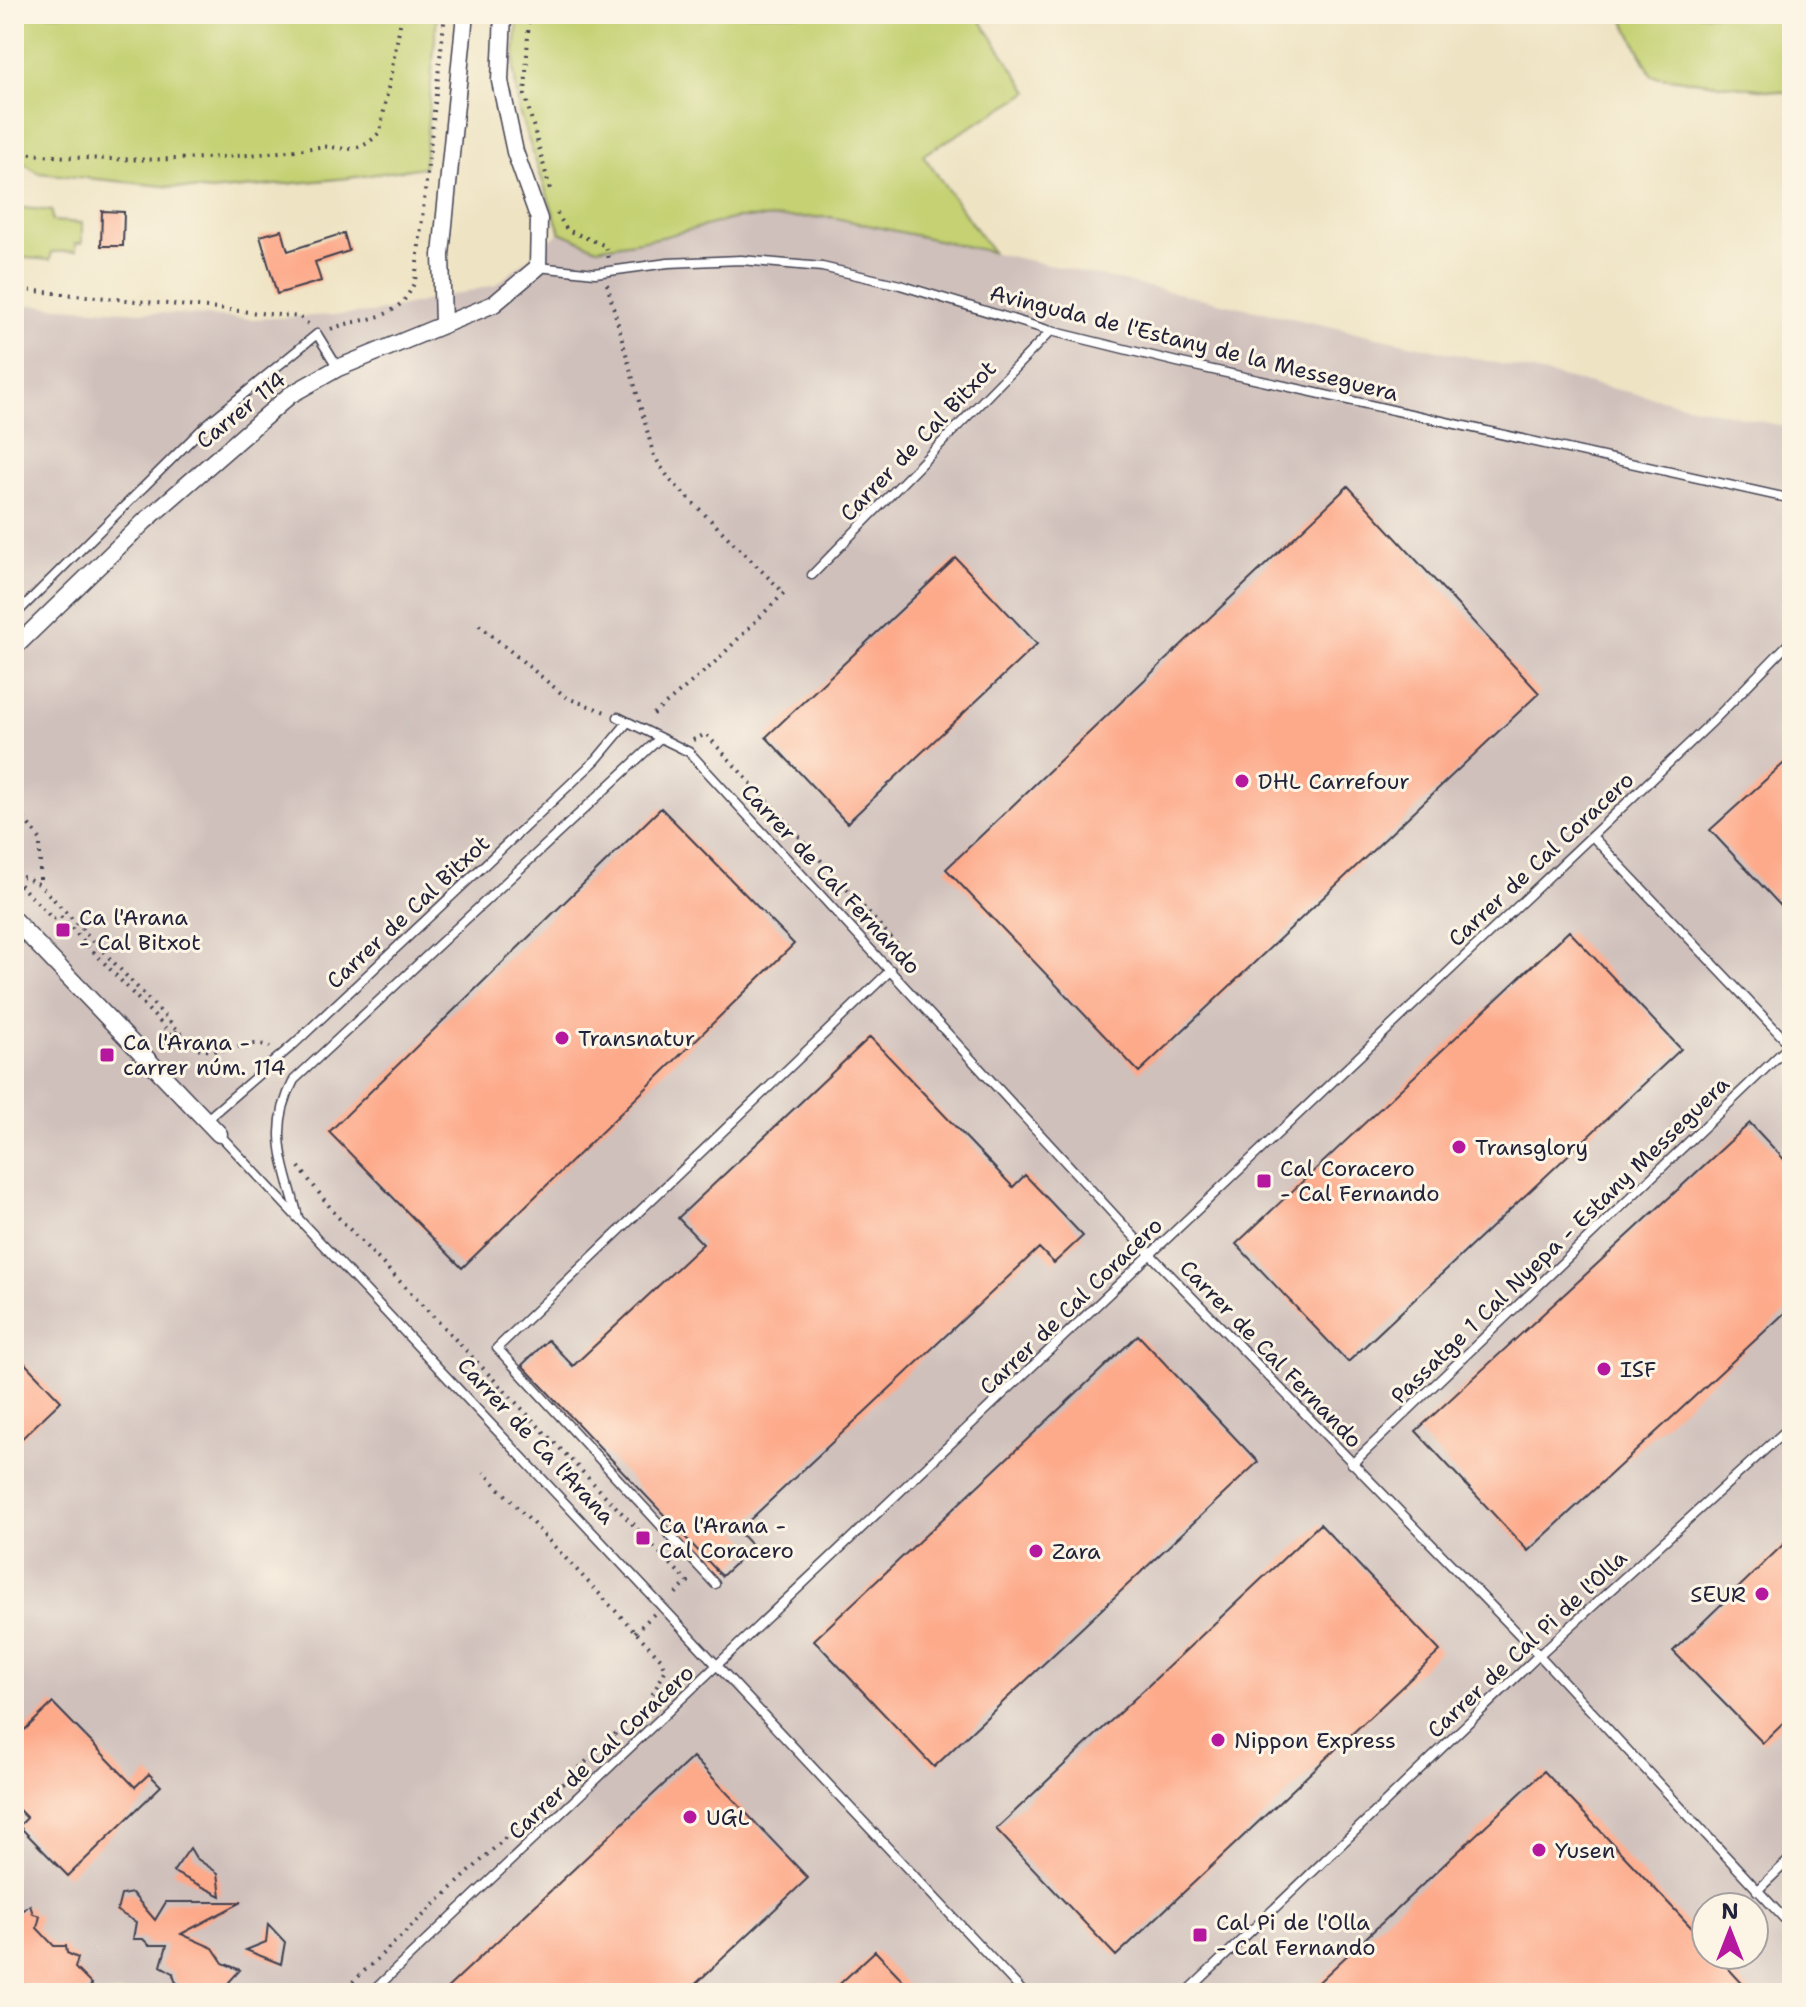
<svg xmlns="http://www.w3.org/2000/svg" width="1806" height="2007" font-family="'Shantell Sans',sans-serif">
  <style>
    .industrial { fill: #cfc0bb; fill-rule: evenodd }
    .green { fill: #c5d173; stroke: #747a57; stroke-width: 2 }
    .building { fill: #fdaa8b }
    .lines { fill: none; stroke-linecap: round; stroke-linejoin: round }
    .lane-casing { stroke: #413f4f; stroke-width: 11 }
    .street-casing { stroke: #413f4f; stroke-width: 19 }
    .path { stroke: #413f4f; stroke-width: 4; stroke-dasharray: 2 6; stroke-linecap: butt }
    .lane { stroke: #fff; stroke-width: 8 }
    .street { stroke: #fff; stroke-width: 16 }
    .poi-dot { fill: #b5179e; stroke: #fcf5e5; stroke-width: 3 }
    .labels { text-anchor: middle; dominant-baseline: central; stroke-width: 6; stroke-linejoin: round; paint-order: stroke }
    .street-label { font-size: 22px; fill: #22223b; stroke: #fcf5e5 }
    .poi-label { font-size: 22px; fill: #22223b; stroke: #fcf5e5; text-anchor: start }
  </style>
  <rect width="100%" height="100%" fill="#fcf5e5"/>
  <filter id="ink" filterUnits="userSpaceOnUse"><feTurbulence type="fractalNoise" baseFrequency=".0125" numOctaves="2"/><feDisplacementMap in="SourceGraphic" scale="16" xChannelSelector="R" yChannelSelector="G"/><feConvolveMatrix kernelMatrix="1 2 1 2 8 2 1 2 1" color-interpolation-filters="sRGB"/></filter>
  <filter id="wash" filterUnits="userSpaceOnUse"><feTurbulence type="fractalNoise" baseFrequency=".006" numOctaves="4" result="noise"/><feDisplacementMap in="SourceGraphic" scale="32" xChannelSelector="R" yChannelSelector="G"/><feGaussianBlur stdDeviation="1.8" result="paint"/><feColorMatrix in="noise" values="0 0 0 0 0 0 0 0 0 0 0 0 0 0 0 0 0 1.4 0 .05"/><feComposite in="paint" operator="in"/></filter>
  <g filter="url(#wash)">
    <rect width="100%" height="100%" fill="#eee3c3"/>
    <path class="industrial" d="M831 217 1792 428V1993H14V304L253 319 372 313 496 285 560 232 597 248 658 238 736 218ZM1706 1907H1754V1955H1706Z"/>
    <path class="green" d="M14 14H437L424 167 349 178 211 191 39 173 14 157Z
      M518 14H976L1029 92 923 155 992 252 831 217 736 218 658 238 597 248 560 232 519 112 514 70Z
      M1621 14H1792V93L1652 76Z
      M14 207 52 211V221L82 223V243H76V251L52 252 50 260 14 257Z"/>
    <g id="blocks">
      <path class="building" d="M102 211 124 212 123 246H101Z
        M282 230 288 251 344 233 349 251 315 262 321 281 277 294 260 236Z
        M1348 486 1539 693 1139 1072 946 869Z
        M956 558 1037 644 847 823 766 737Z
        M1792 756V918L1710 830Z
        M661 808 794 944 462 1268 329 1132Z
        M1569 931 1681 1049 1348 1362 1236 1244Z
        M870 1037 1013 1187 1025 1175 1083 1236 1054 1263 1039 1248 738 1531 753 1547 722 1576 522 1365 548 1340 573 1366 703 1244 678 1218Z
        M1750 1123 1792 1168V1306L1528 1551 1416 1431Z
        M1138 1335 1258 1462 934 1767 814 1640Z
        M14 1352 61 1401 14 1446Z
        M1320 1524 1440 1651 1116 1956 996 1829Z
        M1792 1536V1715L1763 1743 1673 1651Z
        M53 1703 135 1787 149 1774 161 1786 68 1876 19 1826 27 1818 14 1805V1740Z
        M693 1757 808 1878 686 1993H442Z
        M1544 1771 1706 1943V1955H1716L1751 1993H1307Z
        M190 1848 196 1858 218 1873 221 1896 173 1872Z
        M132 1893 155 1920 166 1902H242L181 1934 213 1948 223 1963 240 1970 229 1982 238 1993H206L204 1985 187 1992 175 1981 173 1973 161 1966 167 1945H149L143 1939H133L136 1922 117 1911 121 1895Z
        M30 1905 33 1914 40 1916 37 1928 54 1946H66L67 1953 78 1958 75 1968 92 1985 83 1993H14V1916Z
        M268 1924 285 1942 281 1964 246 1950 266 1942Z
        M875 1951 915 1993H830Z"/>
    </g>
  </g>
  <g filter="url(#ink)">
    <use href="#blocks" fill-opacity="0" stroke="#413f4f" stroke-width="2"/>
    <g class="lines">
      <g class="lane-casing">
        <path id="lane" d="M538 267 595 273 668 263 741 260 822 267 900 285 1051 331 1177 362 1792 499
          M812 575 1051 331
          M14 616 207 424 317 334 338 368
          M618 717 689 752 1151 1255 1539 1655 1792 1927
          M1592 836 1792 1047
          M206 1120 294 1044 596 760 627 723
          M219 1134 1024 1993
          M298 1217C285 1165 267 1131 294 1080L659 739
          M1352 1464 1792 1043
          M715 1584 497 1348 891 970
          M1757 1891 1792 1857
          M371 1993 1713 721 1792 640
          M1186 1993 1539 1655 1792 1425"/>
      </g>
      <g class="street-casing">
        <path id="street" d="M443 323 441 255 465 14
          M14 648 145 521 290 395 338 368 494 304 538 267 539 219 515 152 500 81 503 14
          M14 920 219 1134"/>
      </g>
      <path class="path" d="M529 14 525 95 551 193
        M14 152C113 164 221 161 319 147 331 145 344 151 355 148 367 145 372 140 380 132L402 14
        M557 213 567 230 606 246 609 259
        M607 284 654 456 670 480 784 593 712 665 650 717
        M14 289 300 317 308 324
        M331 329C365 315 397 325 415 281L445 14
        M479 625 567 698 608 713
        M693 740 706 734 905 953
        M14 806 40 839V885
        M14 878 25 877 40 885 194 1047C227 1059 246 1036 270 1047
        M14 879 53 919 60 916 173 1036
        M165 1044 178 1031
        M299 1167 336 1215 688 1582 672 1597
        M635 1632 654 1614
        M341 1993 630 1720 649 1701 665 1671 661 1659 484 1472"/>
      <use href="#lane" class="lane"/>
      <use href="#street" class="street"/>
    </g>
  </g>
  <g class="poi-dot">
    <circle cx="1242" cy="781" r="8"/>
    <rect x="55" y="922" width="16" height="16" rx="4"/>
    <circle cx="562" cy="1038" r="8"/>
    <rect x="99" y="1047" width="16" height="16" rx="4"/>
    <circle cx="1459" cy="1147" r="8"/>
    <rect x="1256" y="1173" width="16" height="16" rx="4"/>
    <circle cx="1604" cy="1369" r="8"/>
    <rect x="635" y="1530" width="16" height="16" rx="4"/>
    <circle cx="1036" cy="1551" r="8"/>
    <circle cx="1762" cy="1594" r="8"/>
    <circle cx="1218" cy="1740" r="8"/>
    <circle cx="690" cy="1817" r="8"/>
    <circle cx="1539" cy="1850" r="8"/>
    <rect x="1192" y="1927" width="16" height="16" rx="4"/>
  </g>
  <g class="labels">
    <g class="street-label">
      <text transform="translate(1194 343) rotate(14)">Avinguda de l'Estany de la Messeguera</text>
      <text transform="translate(241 410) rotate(-39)">Carrer 114</text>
      <text transform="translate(918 441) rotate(-46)">Carrer de Cal Bitxot</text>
      <text transform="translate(1541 859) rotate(-43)">Carrer de Cal Coracero</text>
      <text transform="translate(831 879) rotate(47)">Carrer de Cal Fernando</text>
      <text transform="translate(408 912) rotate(-43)">Carrer de Cal Bitxot</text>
      <text transform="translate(1560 1240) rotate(-44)">Passatge 1 Cal Nyepa - Estany Messeguera</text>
      <text transform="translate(1071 1306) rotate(-44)">Carrer de Cal Coracero</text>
      <text transform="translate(1271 1354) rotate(46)">Carrer de Cal Fernando</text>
      <text transform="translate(536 1441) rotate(47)">Carrer de Ca l'Arana</text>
      <text transform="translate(1527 1644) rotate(-43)">Carrer de Cal Pi de l'Olla</text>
      <text transform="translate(601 1752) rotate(-43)">Carrer de Cal Coracero</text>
    </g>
    <g class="poi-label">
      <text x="1258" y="781">DHL Carrefour</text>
      <text x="79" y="917">Ca l'Arana<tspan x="79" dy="25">- Cal Bitxot</tspan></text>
      <text x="578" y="1038">Transnatur</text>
      <text x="123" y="1042">Ca l'Arana -<tspan x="123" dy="25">carrer núm. 114</tspan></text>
      <text x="1475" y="1147">Transglory</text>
      <text x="1280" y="1168">Cal Coracero<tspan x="1280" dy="25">- Cal Fernando</tspan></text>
      <text x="1620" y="1369">ISF</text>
      <text x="659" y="1525">Ca l'Arana -<tspan x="659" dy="25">Cal Coracero</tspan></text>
      <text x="1052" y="1551">Zara</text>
      <text x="1746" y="1594" text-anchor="end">SEUR</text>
      <text x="1234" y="1740">Nippon Express</text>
      <text x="706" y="1817">UGL</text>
      <text x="1555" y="1850">Yusen</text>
      <text x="1216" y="1922">Cal Pi de l'Olla<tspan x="1216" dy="25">- Cal Fernando</tspan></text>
    </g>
  </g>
  <rect width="1806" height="2007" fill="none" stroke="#fcf5e5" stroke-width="48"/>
  <g transform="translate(1730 1931)"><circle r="38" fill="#fcf5e5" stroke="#a5a1a1" stroke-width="2"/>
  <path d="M0-6L14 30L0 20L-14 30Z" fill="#b5179e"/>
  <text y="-12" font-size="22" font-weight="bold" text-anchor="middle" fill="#22223b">N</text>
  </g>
</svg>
